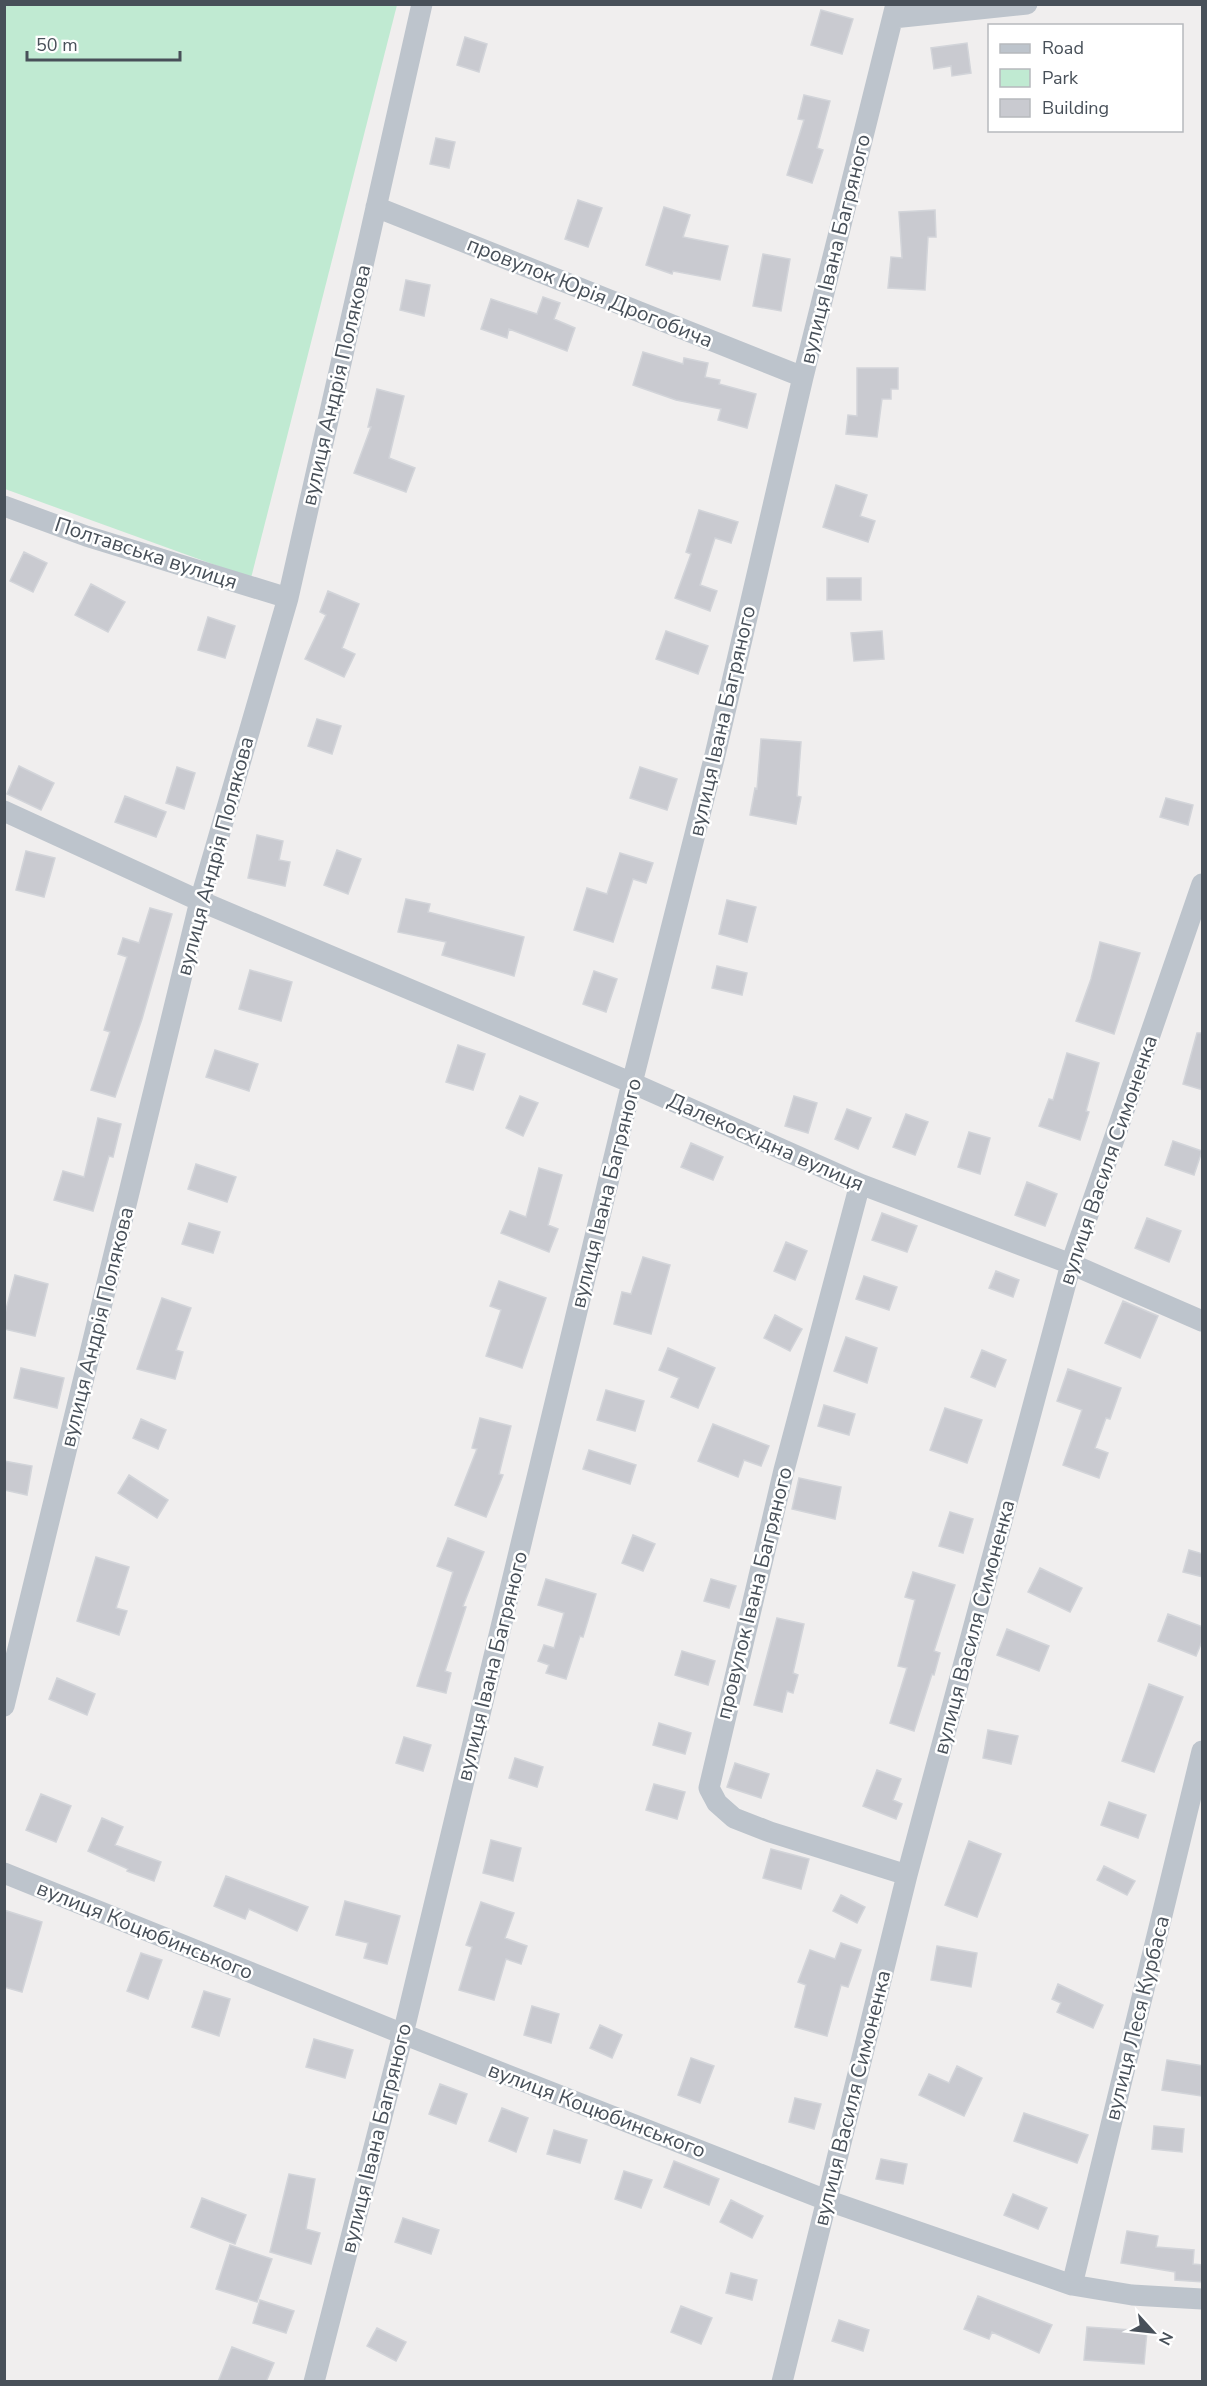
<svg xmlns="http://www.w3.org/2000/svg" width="1207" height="2386" font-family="'Nunito Sans',sans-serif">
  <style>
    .green { fill: #c0ead2 }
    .building { fill: #c9cad0; stroke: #d2d4d9; stroke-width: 1.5 }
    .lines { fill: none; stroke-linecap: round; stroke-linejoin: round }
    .minor { stroke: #bdc4cc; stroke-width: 21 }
    .labels { text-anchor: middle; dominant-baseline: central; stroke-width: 5; stroke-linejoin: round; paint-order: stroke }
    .street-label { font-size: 21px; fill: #485059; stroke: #fff }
  </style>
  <rect width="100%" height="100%" fill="#f0eeee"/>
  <path class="green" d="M5 5H397L251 578 5 489Z"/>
  <path class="building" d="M821 10 853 19 842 54 811 45Z
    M465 37 487 44 479 72 457 65Z
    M967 43 971 73 952 76 951 66 934 69 931 48Z
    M804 95 830 101 817 148 823 150 812 183 787 175 804 120 798 119Z
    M436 138 455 142 449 168 430 164Z
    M578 200 602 208 588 247 565 239Z
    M664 207 690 215 683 237 728 246 720 280 673 271 672 274 646 265Z
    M935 210 936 237H928L925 290 888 288 891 257 902 258 899 212Z
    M763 254 790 259 781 311 753 306Z
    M406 280 430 285 424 316 400 310Z
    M543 297 560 303 554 319 575 328 567 351 509 329 507 338 481 329 491 299 537 314Z
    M643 352 683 364 684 358 708 363 705 377 720 380 719 384 756 394 747 428 718 420 721 409 676 400 633 385Z
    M857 368H898V389H891V399H882L877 437 846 434 848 415 857 416Z
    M377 389 404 396 389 458 415 468 406 492 354 473 371 427H368Z
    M836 485 867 495 860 516 875 521 868 542 823 527Z
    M699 510 738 522 731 543 715 538 700 585 717 591 710 611 675 598 691 554 686 552Z
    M24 552 47 563 33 592 10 581Z
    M827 578H861V600H827Z
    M91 584 125 602 108 632 75 615Z
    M328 591 359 604 342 648 355 654 344 677 305 659 326 615 320 612Z
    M208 617 235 626 225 658 198 650Z
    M666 631 708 646 698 674 656 659Z
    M882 631 884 659 854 661 851 633Z
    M317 719 341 726 332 754 308 746Z
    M761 739 801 742 797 796 801 797 796 824 750 815 755 788 757 789Z
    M19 766 54 783 41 810 7 794Z
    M177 767 195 773 184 809 166 803Z
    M640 767 677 779 667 810 630 798Z
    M125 796 166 812 156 837 115 822Z
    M1166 798 1193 805 1188 825 1160 817Z
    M257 835 283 841 279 860 290 862 285 886 248 878Z
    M337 850 361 859 348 894 324 885Z
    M26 851 55 858 44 897 16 890Z
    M620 853 653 863 646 883 633 879 613 942 574 930 587 888 607 894Z
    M406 899 430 904 428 912 524 937 514 976 442 955 446 942 398 932Z
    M727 900 756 907 747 942 719 934Z
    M150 908 172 914 142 1019 115 1097 91 1090 110 1032 104 1030 127 957 118 954 123 938 139 943Z
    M1100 942 1140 953 1114 1034 1076 1021 1091 979Z
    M717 966 747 973 742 995 712 988Z
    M250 970 292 982 281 1021 239 1009Z
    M594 971 617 979 606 1012 583 1004Z
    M1197 1033H1203V1090L1183 1084Z
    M458 1045 485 1054 473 1090 446 1082Z
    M215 1050 258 1064 249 1091 206 1077Z
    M1067 1053 1099 1063 1086 1111 1089 1112 1080 1140 1039 1126 1049 1099 1053 1100Z
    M520 1096 538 1103 523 1136 506 1128Z
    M794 1096 817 1103 808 1133 785 1126Z
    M847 1109 871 1118 858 1149 835 1139Z
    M906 1114 928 1122 915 1155 893 1147Z
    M98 1118 121 1124 113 1157 109 1156 93 1211 54 1200 63 1171 84 1177Z
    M969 1132 990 1138 980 1174 958 1167Z
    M1173 1141 1202 1151 1194 1175 1165 1165Z
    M691 1143 723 1157 713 1180 681 1167Z
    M196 1164 236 1177 227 1202 188 1189Z
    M539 1168 562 1175 548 1225 558 1229 549 1252 501 1233 510 1211 526 1217Z
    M1027 1182 1057 1194 1045 1226 1015 1215Z
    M882 1213 917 1226 907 1252 872 1240Z
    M1147 1218 1181 1231 1169 1262 1135 1248Z
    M189 1223 220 1232 213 1253 182 1244Z
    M786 1242 807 1251 795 1280 774 1271Z
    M643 1257 670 1265 651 1334 614 1324 622 1292 631 1294Z
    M996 1271 1019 1280 1013 1297 989 1288Z
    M15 1275 48 1284 35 1336 4 1329V1317Z
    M864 1276 897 1287 889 1310 856 1299Z
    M499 1281 546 1298 522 1368 486 1356 501 1310 490 1306Z
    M162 1298 191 1308 176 1350 183 1352 175 1379 137 1369Z
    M1123 1301 1158 1316 1140 1358 1105 1343Z
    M775 1315 802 1329 790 1351 764 1338Z
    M846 1337 877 1348 867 1383 834 1371Z
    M668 1348 715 1368 698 1408 671 1397 679 1378 659 1370Z
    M982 1350 1006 1360 995 1387 971 1377Z
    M21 1368 64 1378 57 1408 14 1398Z
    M1068 1369 1121 1388 1110 1419 1106 1418 1095 1448 1108 1453 1099 1478 1063 1465 1082 1410 1057 1401Z
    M606 1390 644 1401 635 1431 597 1420Z
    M824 1405 855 1414 849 1435 818 1426Z
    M945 1408 982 1420 967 1463 930 1450Z
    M480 1418 511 1426 499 1474 503 1475 486 1517 455 1505 477 1449 472 1448Z
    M141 1419 166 1430 158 1449 133 1438Z
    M713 1424 769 1446 761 1466 744 1460 738 1477 698 1461Z
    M589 1450 636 1465 630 1484 583 1469Z
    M4 1461 32 1466 27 1495 4 1490Z
    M129 1475 168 1500 157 1518 118 1493Z
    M799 1478 841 1487 835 1519 792 1509Z
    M950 1512 973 1519 963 1553 939 1546Z
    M633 1535 655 1544 643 1571 622 1563Z
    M448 1538 484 1552 463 1606 466 1607 445 1671 451 1673 446 1693 417 1686 453 1572 437 1566Z
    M1189 1550 1203 1554V1577L1183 1572Z
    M96 1557 129 1567 116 1608 127 1611 119 1635 77 1621Z
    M1040 1568 1082 1588 1070 1612 1028 1592Z
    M913 1572 955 1585 934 1651 940 1653 934 1675 932 1674 914 1731 890 1723 907 1668 898 1666 915 1600 905 1597Z
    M546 1579 596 1594 583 1637 580 1636 566 1679 546 1673 549 1665 538 1661 544 1645 554 1648 564 1613 538 1605Z
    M711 1579 736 1586 729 1608 704 1601Z
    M1168 1614 1203 1627V1639L1196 1656 1158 1641Z
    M777 1618 804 1624 793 1673 798 1675 793 1693 787 1691 782 1712 754 1705Z
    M1007 1629 1049 1646 1039 1671 997 1655Z
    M682 1651 715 1661 708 1685 675 1675Z
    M57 1678 95 1694 87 1715 49 1699Z
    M1149 1684 1183 1697 1154 1772 1122 1761Z
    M659 1723 691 1733 685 1754 653 1745Z
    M988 1730 1018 1736 1011 1764 983 1758Z
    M404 1737 431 1745 423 1771 396 1763Z
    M515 1758 543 1767 537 1787 509 1778Z
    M735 1763 769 1774 761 1798 727 1787Z
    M877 1770 901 1779 893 1800 902 1804 896 1819 863 1806Z
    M654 1784 685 1792 677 1819 646 1810Z
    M41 1794 71 1806 56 1842 26 1830Z
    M1109 1802 1146 1815 1138 1838 1101 1825Z
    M102 1818 123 1827 115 1845 161 1862 154 1881 127 1871 128 1869 88 1851Z
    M491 1840 521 1848 513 1881 483 1873Z
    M969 1841 1001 1854 977 1917 945 1905Z
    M771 1849 809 1859 801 1889 763 1878Z
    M1104 1866 1135 1881 1127 1895 1097 1880Z
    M226 1876 308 1907 297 1931 249 1909 245 1919 214 1906Z
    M841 1895 865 1907 857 1923 833 1911Z
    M345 1901 400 1916 387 1964 364 1958 368 1943 336 1935Z
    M481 1902 514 1913 505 1938 527 1946 521 1964 506 1959 494 2000 459 1990 472 1947 466 1945Z
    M4 1910 42 1922 22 1992 4 1987Z
    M841 1943 861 1950 848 1987 841 1985 827 2036 795 2027 806 1985 798 1982 810 1950 835 1959Z
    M937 1946 977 1953 971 1987 931 1980Z
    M141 1953 162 1960 148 1999 127 1991Z
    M1058 1984 1103 2005 1093 2028 1057 2012 1061 2003 1052 1999Z
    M204 1991 230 1999 219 2036 192 2027Z
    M532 2006 559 2014 551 2043 524 2035Z
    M600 2025 622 2035 612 2058 590 2048Z
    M314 2039 353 2050 345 2078 306 2067Z
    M691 2058 714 2066 700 2103 678 2095Z
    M1167 2060 1203 2066 1201 2096 1162 2090Z
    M957 2066 982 2078 964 2116 919 2095 929 2074 949 2083Z
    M440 2084 467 2094 456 2124 429 2114Z
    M795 2098 821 2104 814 2129 789 2122Z
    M502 2108 528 2118 516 2152 489 2141Z
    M1024 2113 1088 2135 1077 2163 1014 2141Z
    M1154 2126 1184 2129 1182 2152 1152 2149Z
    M554 2130 587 2140 580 2163 547 2154Z
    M881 2159 907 2164 903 2184 876 2179Z
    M674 2161 719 2179 709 2205 664 2187Z
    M624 2171 652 2180 641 2208 615 2199Z
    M289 2174 315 2179 306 2229 320 2233 311 2264 270 2252Z
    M1013 2194 1047 2208 1038 2229 1004 2215Z
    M202 2198 246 2215 235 2244 191 2227Z
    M731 2200 763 2216 752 2238 720 2222Z
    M403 2218 439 2230 431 2254 395 2242Z
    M1127 2231 1158 2236 1156 2247 1194 2250 1193 2264 1203 2265V2282L1175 2280V2272L1121 2263Z
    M230 2245 272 2259 257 2302 216 2289Z
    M731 2273 757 2280 752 2300 726 2293Z
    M978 2296 1052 2325 1039 2353 992 2332 989 2339 964 2329Z
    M260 2300 294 2311 286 2333 253 2323Z
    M681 2306 712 2318 701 2344 671 2332Z
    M839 2320 869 2330 863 2351 832 2341Z
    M1087 2327 1147 2331 1144 2364 1084 2360Z
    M377 2328 406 2342 396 2361 367 2346Z
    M232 2347 274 2363 266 2382H218Z"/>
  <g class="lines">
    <path class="minor" d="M893 18 1027 4
      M376 207 803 377
      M4 506 86 536 288 598
      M4 811 200 901 632 1083 860 1184 1071 1264 1202 1321
      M860 1184 784 1470 709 1788 717 1803 734 1818 770 1832 907 1875
      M4 1706 200 901 288 598 422 4
      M4 1873 403 2034 826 2200 1072 2285 1132 2295 1202 2299
      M1072 2285 1202 1751
      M314 2382 403 2034 632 1083 715 755 803 377 896 4
      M782 2382 907 1875 1071 1264 1202 884"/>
  </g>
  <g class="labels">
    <g class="street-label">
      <text transform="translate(835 249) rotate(-76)">вулиця Івана Багряного</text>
      <text transform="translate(590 292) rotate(22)">провулок Юрія Дрогобича</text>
      <text transform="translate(336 385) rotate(-77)">вулиця Андрія Полякова</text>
      <text transform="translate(146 553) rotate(18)">Полтавська вулиця</text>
      <text transform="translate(722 721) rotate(-77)">вулиця Івана Багряного</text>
      <text transform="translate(215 856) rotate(-75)">вулиця Андрія Полякова</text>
      <text transform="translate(766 1142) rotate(24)">Далекосхідна вулиця</text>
      <text transform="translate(1108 1160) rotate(-71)">вулиця Василя Симоненка</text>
      <text transform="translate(606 1193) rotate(-76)">вулиця Івана Багряного</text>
      <text transform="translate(97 1327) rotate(-76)">вулиця Андрія Полякова</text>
      <text transform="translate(754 1593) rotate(-76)">провулок Івана Багряного</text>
      <text transform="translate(974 1627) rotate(-75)">вулиця Василя Симоненка</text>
      <text transform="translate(492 1666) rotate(-76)">вулиця Івана Багряного</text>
      <text transform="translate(145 1930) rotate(22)">вулиця Коцюбинського</text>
      <text transform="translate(1137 2018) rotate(-76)">вулиця Леся Курбаса</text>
      <text transform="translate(852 2098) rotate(-76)">вулиця Василя Симоненка</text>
      <text transform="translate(597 2110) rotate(21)">вулиця Коцюбинського</text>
      <text transform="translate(376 2138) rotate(-76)">вулиця Івана Багряного</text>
    </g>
  </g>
  <rect width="1207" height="2386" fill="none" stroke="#485059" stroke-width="12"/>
  <rect x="988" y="24" width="195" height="108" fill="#ffffff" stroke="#b6b9bd" stroke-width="1.5"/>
  <rect x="1000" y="44" width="30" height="9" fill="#bdc4cc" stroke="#b6b9bd" stroke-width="1.5"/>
  <text x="1042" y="54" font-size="18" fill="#485059">Road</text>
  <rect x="1000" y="69" width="30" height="18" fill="#c0ead2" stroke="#b6b9bd" stroke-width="1.5"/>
  <text x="1042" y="84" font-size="18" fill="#485059">Park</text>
  <rect x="1000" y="99" width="30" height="18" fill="#c9cad0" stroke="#b6b9bd" stroke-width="1.5"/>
  <text x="1042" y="114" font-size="18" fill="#485059">Building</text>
  <g transform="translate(1153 2332) rotate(117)" stroke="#ffffff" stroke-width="4.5" paint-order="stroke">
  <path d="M0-4.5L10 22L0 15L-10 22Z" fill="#485059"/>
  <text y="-9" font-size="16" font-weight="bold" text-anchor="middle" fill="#485059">N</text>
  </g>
  <path d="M27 51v9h153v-9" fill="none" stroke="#485059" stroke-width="3"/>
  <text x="36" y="51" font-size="18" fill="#485059" stroke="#ffffff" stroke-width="4.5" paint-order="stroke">50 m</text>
</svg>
